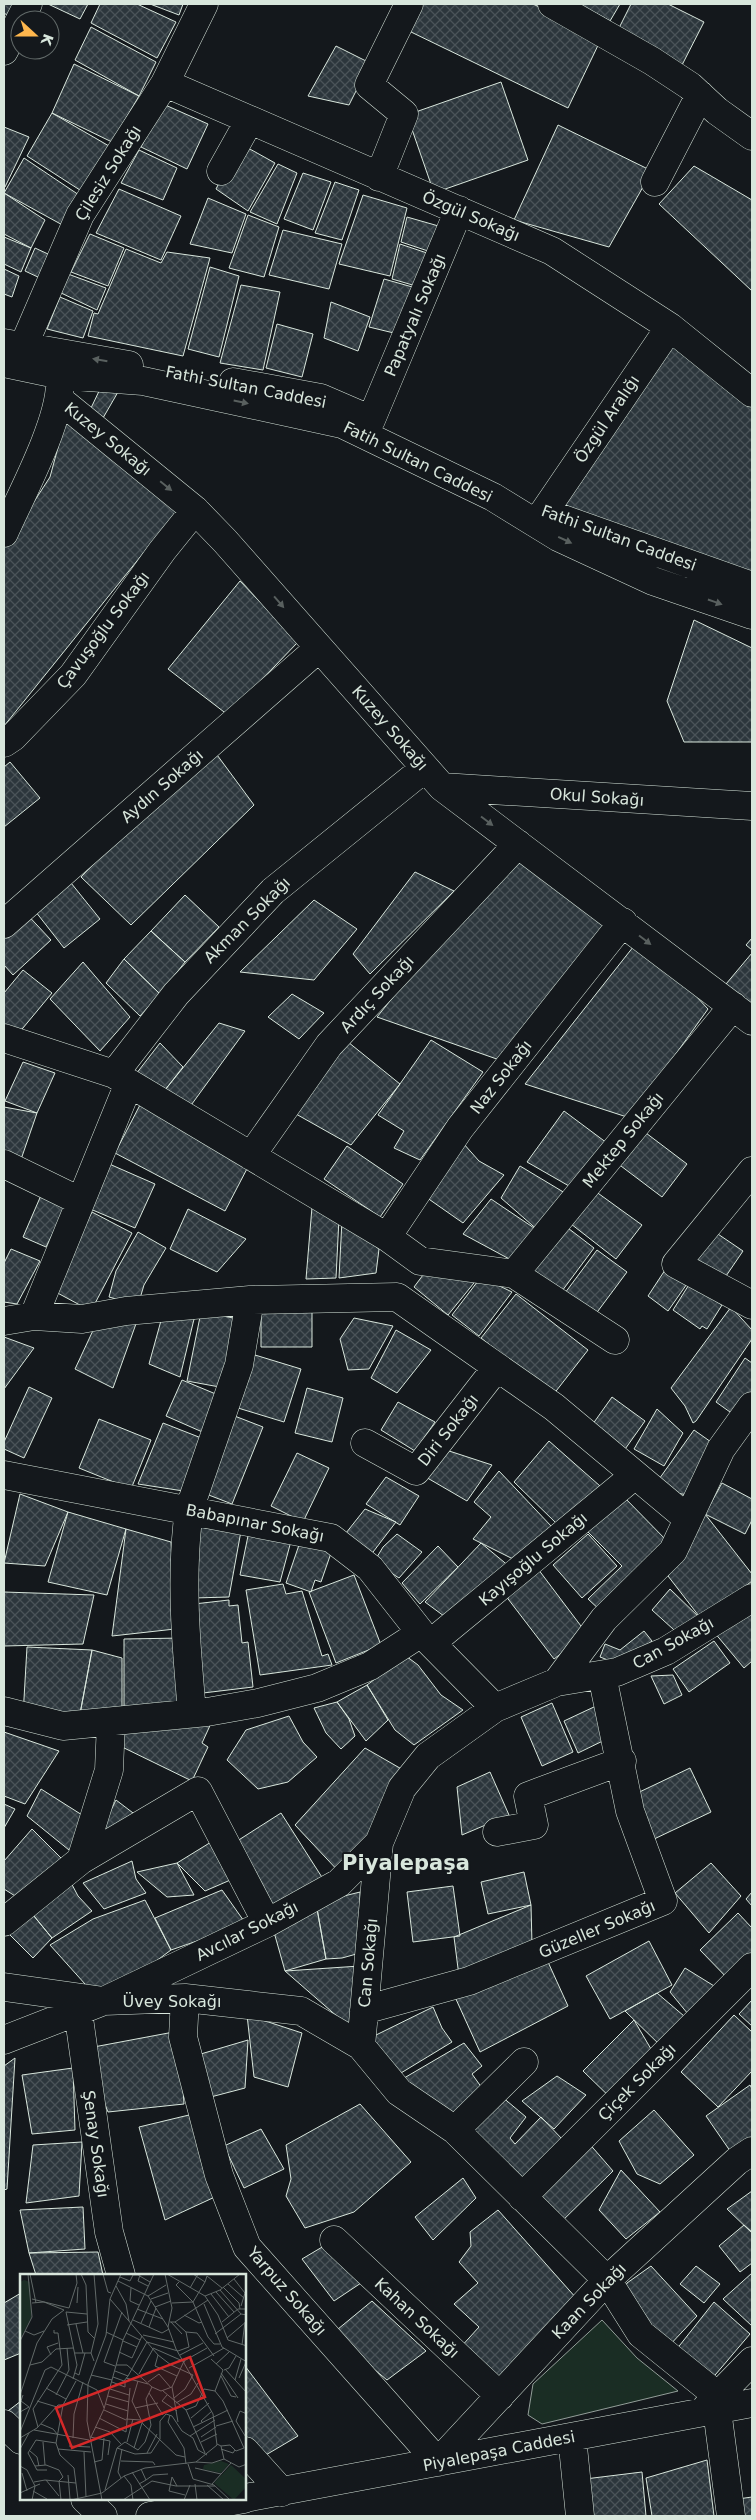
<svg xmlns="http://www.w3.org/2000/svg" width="756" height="2520" font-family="'DejaVu Sans',sans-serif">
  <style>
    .park { fill: #1a2d24; stroke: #939e99 }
    .building { fill: url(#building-cross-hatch); stroke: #d8e6dc }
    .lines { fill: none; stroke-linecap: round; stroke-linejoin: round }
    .minor-casing { stroke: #d8e6dc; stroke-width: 29 }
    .minor { stroke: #14181c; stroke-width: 28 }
    .oneway { fill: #59605f }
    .labels { text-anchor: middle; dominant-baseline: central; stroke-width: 4; stroke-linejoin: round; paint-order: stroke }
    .street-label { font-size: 16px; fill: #d8e6dc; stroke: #14181c }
    .district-label { font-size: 21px; font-weight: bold; fill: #d8e6dc; stroke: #14181c }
    .inset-road { fill: none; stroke: #626a69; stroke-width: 1 }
    .view { fill: #d62828; fill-opacity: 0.15; stroke: #d62828; stroke-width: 2.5 }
    .inset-edge { fill: none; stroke: #d8e6dc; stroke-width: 2.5 }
  </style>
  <defs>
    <pattern id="building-cross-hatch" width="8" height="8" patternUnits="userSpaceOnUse" patternTransform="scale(1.25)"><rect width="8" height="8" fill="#2c363c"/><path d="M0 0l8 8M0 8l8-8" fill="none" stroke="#4a5358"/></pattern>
  </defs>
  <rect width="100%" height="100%" fill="#14181c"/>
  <path class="park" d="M602 2320 637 2358 678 2391 542 2424 528 2415 533 2384Z"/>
  <path class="building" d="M4 4H13L7 15 4 13Z
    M48 4H88L80 19Z
    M100 4H137L176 22 157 58 91 23Z
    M150 4H183L179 15Z
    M422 4H533L602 37 568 108 409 31Z
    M579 4H620L610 21Z
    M631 4H668L704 22 681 67 616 34Z
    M91 27 156 62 139 96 75 60Z
    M336 46 370 63 349 105 308 96Z
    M74 64 139 96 112 142 52 113Z
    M501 82 528 160 434 193 407 115Z
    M163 104 208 124 187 169 141 147Z
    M52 113 109 146 83 192 27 156Z
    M558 125 652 171 609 247 514 220Z
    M4 127 29 137 5 187 4 186Z
    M239 143 275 163 248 211 216 189Z
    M139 150 177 168 163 200 121 183Z
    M24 158 79 195 68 228 4 193Z
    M278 164 297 173 277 224 250 212Z
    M694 166 752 200V291L659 204Z
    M303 173 331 182 313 230 284 219Z
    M335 182 359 190 342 240 315 233Z
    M119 189 181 216 161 260 96 233Z
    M4 193 45 220 31 248 4 234Z
    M363 195 407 208 390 276 339 264Z
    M208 198 246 214 232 253 190 244Z
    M248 215 279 227 264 277 229 268Z
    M407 217 442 227 431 252 401 242Z
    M283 230 342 244 329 289 269 275Z
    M90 234 124 248 108 286 71 272Z
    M4 237 31 248 21 272 4 264Z
    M400 244 430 254 416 286 392 279Z
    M35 248 48 254 40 278 25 271Z
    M126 249 161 263 167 252 210 258 183 356 88 336 94 313 98 314Z
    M210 267 239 276 219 357 188 349Z
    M4 269 19 276 12 297 4 294Z
    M68 274 106 288 97 310 59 292Z
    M384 279 416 288 398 334 369 327Z
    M241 285 280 292 263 370 220 363Z
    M60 297 93 311 83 338 47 329Z
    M331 302 370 317 358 351 324 338Z
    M277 324 313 334 302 377 266 368Z
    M680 335 752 402V572L555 517Z
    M101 387 118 392 103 418 91 408Z
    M67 414 178 510 4 726V548L50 477Z
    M240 581 298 642 228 715 168 669Z
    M694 620 752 648V742H684L667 701Z
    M209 744 254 805 131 925 81 877Z
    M10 762 40 798 4 827V767Z
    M510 852 614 916 511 1064 377 1017Z
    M415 872 454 891 370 974 353 954Z
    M67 878 100 919 64 948 32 907Z
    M185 895 219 927 185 962 151 931Z
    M314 900 357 929 314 980 240 972Z
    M22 909 51 940 13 975 4 965V927Z
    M151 931 185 962 160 994 124 959Z
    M641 937 708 1009 630 1118 525 1084Z
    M752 938V950L746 945Z
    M752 953V1006L726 984Z
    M124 959 160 994 140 1016 106 983Z
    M83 962 130 1017 100 1051 50 999Z
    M23 970 52 993 18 1034 4 1028V993Z
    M292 994 324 1013 299 1039 268 1017Z
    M219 1023 245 1031 189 1108 157 1100Z
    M431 1040 483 1072 420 1160 394 1148 404 1131 378 1115Z
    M348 1042 400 1084 351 1145 296 1114Z
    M160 1043 183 1067 157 1100 129 1083Z
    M23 1062 55 1073 37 1113 5 1101Z
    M140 1105 250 1163 225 1211 115 1153Z
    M4 1107 37 1113 17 1171 4 1164Z
    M564 1111 611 1146 576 1190 527 1162Z
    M642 1130 687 1164 662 1197 617 1163Z
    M463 1143 479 1161 504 1175 463 1223 423 1195Z
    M347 1146 403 1184 380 1217 324 1179Z
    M107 1163 155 1184 135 1228 88 1208Z
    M520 1166 570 1196 540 1232 501 1198Z
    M595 1191 642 1225 616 1259 571 1224Z
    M42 1193 67 1205 46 1247 23 1237Z
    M491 1199 540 1232 513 1261 463 1234Z
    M312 1207 339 1218 336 1278 306 1279Z
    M188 1209 246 1239 217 1272 170 1249Z
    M92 1212 132 1233 91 1311 52 1290Z
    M342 1220 379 1249 376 1273 339 1278Z
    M564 1225 594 1248 562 1291 532 1269Z
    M709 1228 743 1251 724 1279 690 1255Z
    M138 1232 166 1248 144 1285 138 1305 109 1297 116 1271Z
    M11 1249 40 1261 17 1304 4 1302V1263Z
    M597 1250 627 1272 595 1315 565 1293Z
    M667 1267 689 1281 668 1311 648 1296Z
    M426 1271 478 1278 448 1315 414 1287Z
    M481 1277 512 1292 479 1336 452 1315Z
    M690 1283 722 1305 707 1329 702 1326 700 1329 673 1310Z
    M516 1294 588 1350 553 1395 481 1338Z
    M731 1307 752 1330V1339L696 1421 693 1423 685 1406 671 1388Z
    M261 1310H312V1347H261Z
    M201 1312 239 1319 225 1388 187 1381Z
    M195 1315 180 1377 149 1364 162 1317Z
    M354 1318 393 1326 369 1369 348 1370 340 1339Z
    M137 1321 113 1388 75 1369 96 1324Z
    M396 1330 431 1350 397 1393 371 1378Z
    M4 1337 34 1348 4 1389Z
    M255 1355 301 1369 284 1422 238 1408Z
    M745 1358 752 1363V1397L737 1417 716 1402Z
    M182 1380 223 1397 207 1434 166 1416Z
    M29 1387 52 1398 24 1458 4 1449V1442Z
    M307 1388 343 1398 332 1442 295 1433Z
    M612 1397 645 1421 623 1452 590 1428Z
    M398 1402 435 1422 415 1451 381 1430Z
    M657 1409 683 1433 664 1466 634 1449Z
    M232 1415 263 1427 232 1504 201 1492Z
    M99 1419 151 1440 131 1489 79 1468Z
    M163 1423 209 1441 190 1492 138 1484Z
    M694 1430 721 1449 688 1495 652 1489Z
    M549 1441 600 1486 556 1523 514 1482Z
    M440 1448 492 1465 467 1501 424 1476Z
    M297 1453 329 1468 303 1522 271 1506Z
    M499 1471 552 1527 515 1560 473 1539 491 1517 474 1502Z
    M386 1477 419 1496 400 1525 366 1504Z
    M722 1483 752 1499V1520L745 1534 705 1514Z
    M20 1494 68 1512 45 1566 4 1563Z
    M621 1494 670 1544 602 1612 588 1599 622 1566 585 1529Z
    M365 1509 396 1522 370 1556 342 1538Z
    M68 1512 126 1529 107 1595 48 1582Z
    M705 1514 752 1574V1581L702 1620 668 1576Z
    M196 1527 241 1531 229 1597 193 1598Z
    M126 1529 171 1542 175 1629 112 1636Z
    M249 1531 291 1541 280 1582 240 1575Z
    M397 1534 422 1552 399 1578 374 1562 383 1547Z
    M588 1534 617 1566 582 1598 553 1565Z
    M300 1542 331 1553 321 1582 315 1580 311 1592 286 1583Z
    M481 1543 510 1567 448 1619 425 1602Z
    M438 1546 458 1567 420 1604 402 1583Z
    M535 1565 587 1634 554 1659 502 1591Z
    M354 1575 381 1645 336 1663 309 1592Z
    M283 1584 286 1594 302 1591 322 1656 328 1654 332 1665 260 1675 246 1590Z
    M670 1589 702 1620 684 1639 652 1610Z
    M4 1592 94 1595 83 1644 4 1646Z
    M229 1600V1606L238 1605 242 1643 248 1642 253 1687 203 1693 194 1604Z
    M745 1606 752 1616V1661L744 1668 714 1632Z
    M644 1631 652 1641 621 1665 600 1657 605 1644 620 1650Z
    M182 1638 187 1706 124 1707V1639Z
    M714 1641 730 1663 689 1692 673 1669Z
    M27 1647 92 1650 80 1714 23 1716Z
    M92 1650 122 1658V1717L80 1714Z
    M406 1656 418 1665 441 1695 463 1710 414 1745 395 1730 367 1685Z
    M673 1675 682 1695 664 1704 651 1676Z
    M367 1685 388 1720 366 1741 337 1702Z
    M337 1702 349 1719 355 1736 341 1749 326 1733 314 1708Z
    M552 1703 573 1752 542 1766 521 1717Z
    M596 1706 611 1737 578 1753 564 1721Z
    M289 1716 303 1742 317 1757 288 1782 258 1789 227 1760 246 1730Z
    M213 1719 202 1743 208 1747 192 1781 118 1745 125 1729Z
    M4 1732 59 1751 25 1804 4 1796Z
    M365 1748 405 1771 369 1842 342 1875 295 1825Z
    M690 1768 711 1812 652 1840 631 1796Z
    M490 1772 509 1815 462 1835 457 1787Z
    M41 1789 90 1820 69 1850 27 1816Z
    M116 1800 141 1819 92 1848Z
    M4 1804 15 1809 4 1828Z
    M281 1813 325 1882 278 1913 234 1843Z
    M32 1829 66 1863 20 1899 4 1889V1861Z
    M216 1839 235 1878 205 1891 177 1863Z
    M132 1861 136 1879 146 1893 104 1909 83 1883Z
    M177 1863 194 1895 167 1897 137 1872Z
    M711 1863 741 1896 709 1933 675 1893Z
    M524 1872 531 1905 488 1914 481 1882Z
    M68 1877 78 1896 92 1911 52 1938 29 1910Z
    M453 1886 460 1936 413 1942 407 1892Z
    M222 1890 246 1924 171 1950 155 1918Z
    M360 1892V1953L342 1958 326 1959 316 1903Z
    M752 1892V1906L746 1899Z
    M145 1900 171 1950 136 1976 94 1994 50 1945 93 1919Z
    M316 1903 326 1959 285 1971 272 1925Z
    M531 1905 532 1945 460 1984 454 1937Z
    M29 1910 52 1938 33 1958 7 1932Z
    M738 1913 752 1928V1963L732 1983 700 1950Z
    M649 1941 672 1985 610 2019 586 1976Z
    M548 1962 568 2006 480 2052 455 1997Z
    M360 1966 355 2032 285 1971Z
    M685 1968 719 1989 688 2014 670 1992Z
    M657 1993 684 2016 663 2048 625 2011Z
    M752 2000V2026L739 2014Z
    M433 2007 442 2028 452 2042 396 2076 372 2037Z
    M247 2015 302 2033 288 2087 254 2077Z
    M734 2015 752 2032V2071L718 2107 681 2072Z
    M634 2020 658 2061 617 2104 583 2071Z
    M179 2031 184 2104 108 2112 83 2049Z
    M248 2040 245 2088 203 2099 194 2056Z
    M464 2043 482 2066 472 2074 482 2088 448 2118 399 2081Z
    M15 2058 7 2189 4 2190V2066Z
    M73 2068 75 2130 32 2134 22 2075Z
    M557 2076 586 2095 554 2129 522 2101Z
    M750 2085 752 2089V2151L737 2161 706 2116Z
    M501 2096 526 2117 510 2138 515 2144 541 2117 563 2140 515 2190 465 2131Z
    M360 2104 411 2162 354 2212 305 2228 286 2196 291 2179 286 2145Z
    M654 2110 694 2155 660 2184 637 2174 619 2141Z
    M189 2115 217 2196 165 2220 139 2127Z
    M261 2129 284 2169 244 2188 224 2146Z
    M587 2141 613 2171 554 2229 522 2197Z
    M82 2142 79 2196 26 2203 33 2145Z
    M621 2170 660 2212 626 2239 599 2210Z
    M463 2178 476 2198 433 2240 415 2217Z
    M752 2191V2233L727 2209Z
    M83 2207 85 2249 29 2253 20 2210Z
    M498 2210 577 2299 500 2385 459 2349 479 2327 454 2304 478 2283 459 2262 471 2246 470 2232Z
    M744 2225 752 2232V2263L740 2272 719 2246Z
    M334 2240 367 2279 334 2301 302 2259Z
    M98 2252 103 2275H36L29 2253Z
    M651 2266 697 2316 667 2348 623 2295 627 2283Z
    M696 2266 720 2284 704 2303 680 2284Z
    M752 2273V2326L723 2299Z
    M21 2293V2353L4 2360V2303Z
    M372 2301 426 2351 387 2380 332 2334Z
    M714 2302 750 2334 710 2381 676 2350Z
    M245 2366 298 2436 259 2459 245 2444Z
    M21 2401V2435L4 2414Z
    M707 2460 714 2516H652L646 2478Z
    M642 2472 646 2516H589L585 2479Z
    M752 2497V2516H743L738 2499Z"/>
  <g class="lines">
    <g class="minor-casing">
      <path id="minor" d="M552 4 652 61 690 86 717 111 752 136
        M4 51 28 4
        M165 83 552 251 670 327 752 393
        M221 171 249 121
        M379 177 404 114 369 85 409 4
        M655 182 700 95
        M4 343 129 365
        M23 347 80 215 165 83 204 4
        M4 363 61 375 143 381 342 424 493 497 558 537 653 581 752 615
        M233 382 321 398 365 417
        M60 400 195 510 225 541 442 787 752 1021
        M371 420 459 210
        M544 512 670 327
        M546 513 752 586
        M4 533C21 495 60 423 60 383
        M4 743 13 737 73 675 162 551 195 510
        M442 787 752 806
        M4 924 319 648
        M4 1038 114 1074 387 1237 420 1261 514 1274 615 1340
        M114 1074 176 994 273 891 425 768
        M251 1156 329 1045 518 844
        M4 1164 80 1201
        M752 1171 676 1264 752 1305
        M387 1237 460 1128 623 922
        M514 1274 733 1006
        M34 1316 129 1083
        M4 1321 34 1316 82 1319 126 1311 250 1300 397 1297 554 1407 687 1518
        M365 1443 416 1471 497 1367
        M4 1475 331 1538 370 1568 421 1633 495 1708
        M431 1643 635 1475
        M557 1682 604 1619 673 1551 721 1449 752 1406
        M4 1711 63 1726 207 1712 258 1703 317 1688 370 1666 421 1633
        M192 1712C186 1645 180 1577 189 1510L239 1365 250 1300
        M497 1832 534 1825 528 1796 622 1761
        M81 1860 109 1770 111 1722
        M4 1922 81 1860 198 1791 267 1923
        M4 1987 104 2001 185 1998 301 2011 361 2046
        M185 1998 183 2037 219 2175 247 2247 438 2462
        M364 2010 469 1981 663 1901 630 1811 602 1675
        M78 2011 109 2232 121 2275
        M4 2040 104 2001 267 1923 339 1883 379 1843
        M455 2130 524 2062
        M522 2197 752 1967
        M334 2240 500 2396
        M718 2396 641 2334 607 2280 455 2130 399 2092 361 2046 379 1843 402 1788 428 1756 495 1708 557 1682 617 1672 666 1651 752 1598
        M706 2408 752 2361
        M717 2410 731 2516
        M4 2424 21 2440
        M572 2437 580 2516
        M245 2451 282 2492
        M438 2462 607 2280 737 2161 752 2151
        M245 2498 752 2403
        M85 2499 103 2516
        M150 2516 244 2499"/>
    </g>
    <use href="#minor" class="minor"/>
  </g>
  <defs><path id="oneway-solid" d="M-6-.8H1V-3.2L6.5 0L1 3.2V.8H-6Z" transform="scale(1.25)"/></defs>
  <g class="oneway">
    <use href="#oneway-solid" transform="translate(100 360) rotate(-170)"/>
    <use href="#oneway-solid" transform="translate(241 402) rotate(12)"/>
    <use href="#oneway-solid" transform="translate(166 486) rotate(39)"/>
    <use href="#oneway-solid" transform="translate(565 540) rotate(25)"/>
    <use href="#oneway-solid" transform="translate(279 602) rotate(49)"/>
    <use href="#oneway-solid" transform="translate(715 602) rotate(19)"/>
    <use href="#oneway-solid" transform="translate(487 821) rotate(37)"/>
    <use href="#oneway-solid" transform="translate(645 940) rotate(37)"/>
  </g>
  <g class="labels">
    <g class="street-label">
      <text transform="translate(108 173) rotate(-58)">Çilesiz Sokağı</text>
      <text transform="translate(471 216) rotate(23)">Özgül Sokağı</text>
      <text transform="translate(415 315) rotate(-67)">Papatyalı Sokağı</text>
      <text transform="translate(246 387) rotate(11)">Fathi Sultan Caddesi</text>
      <text transform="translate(607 419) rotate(-56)">Özgül Aralığı</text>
      <text transform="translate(108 439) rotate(39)">Kuzey Sokağı</text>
      <text transform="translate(418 462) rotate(26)">Fatih Sultan Caddesi</text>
      <text transform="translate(619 538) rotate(20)">Fathi Sultan Caddesi</text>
      <text transform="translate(103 630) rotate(-53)">Çavuşoğlu Sokağı</text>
      <text transform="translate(390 728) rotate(49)">Kuzey Sokağı</text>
      <text transform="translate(162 786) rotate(-41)">Aydın Sokağı</text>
      <text transform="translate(597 797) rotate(4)">Okul Sokağı</text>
      <text transform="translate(247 920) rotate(-45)">Akman Sokağı</text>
      <text transform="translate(377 994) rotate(-47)">Ardıç Sokağı</text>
      <text transform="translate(501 1077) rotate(-52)">Naz Sokağı</text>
      <text transform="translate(623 1140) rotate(-51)">Mektep Sokağı</text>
      <text transform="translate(448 1430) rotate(-52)">Diri Sokağı</text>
      <text transform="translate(255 1523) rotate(11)">Babapınar Sokağı</text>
      <text transform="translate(533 1559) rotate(-40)">Kayışoğlu Sokağı</text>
      <text transform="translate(673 1643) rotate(-29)">Can Sokağı</text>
      <text transform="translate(597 1929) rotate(-23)">Güzeller Sokağı</text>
      <text transform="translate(247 1931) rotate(-27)">Avcılar Sokağı</text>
      <text transform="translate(368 1963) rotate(-85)">Can Sokağı</text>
      <text x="172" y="2001">Üvey Sokağı</text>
      <text transform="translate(637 2082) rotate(-45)">Çiçek Sokağı</text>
      <text transform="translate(96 2144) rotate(82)">Şenay Sokağı</text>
      <text transform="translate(287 2291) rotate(49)">Yarpuz Sokağı</text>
      <text transform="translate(589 2301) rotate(-46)">Kaan Sokağı</text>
      <text transform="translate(417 2318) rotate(43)">Kahan Sokağı</text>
      <text transform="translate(499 2451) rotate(-11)">Piyalepaşa Caddesi</text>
    </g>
    <g class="district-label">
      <text x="406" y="1863">Piyalepaşa</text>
    </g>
  </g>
  <g transform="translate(20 2274)">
    <rect width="226" height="226" fill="#14181c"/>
    <path d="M4 6 10 8 11 34V44L0 65V8Z" fill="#1a2d24"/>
    <path d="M201 187 209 190 201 199 183 195 184 191ZM211 191 226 205V213L214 226 194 209Z" fill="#1a2d24"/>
    <path class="inset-road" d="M10 0 16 29M61 0 66 11 68 58 74 64M74 0 78 50 71 79 74 87M83 0 88 18 91 19M147 0 185 22 200 16 220 0M120 1 118 7 128 12M100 3 110 7 113 1H118L130 8M214 5 225 19 221 32M98 7 128 22 148 53M159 8 156 11 173 28 185 8 173 0M185 8 187 2 202 14M208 10 224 24M96 12 106 30 109 47M203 13 219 29 220 35M111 14 110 27 119 31M170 14 178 0M200 16 221 40 227 41M196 18 214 38M191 20 209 43M128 22 146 11M185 22 198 41 208 66 227 72M12 25 49 34 57 9 56 0M90 25 138 81 151 91 173 101M131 25 148 19M12 29 24 28 44 36M57 29 58 13M152 29 173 28 188 63 194 70H200M184 30 202 73 227 88M135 33 151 27M117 35 143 45M46 38 57 91 53 105M46 38 67 40M164 41 179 49 182 48M113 46 142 59 149 55M150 48H155L166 58 177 59 194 82M151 48 162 60M155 48 188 26M202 48 218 35H227M121 49 131 27M56 50 63 79M47 51 67 48M129 53 136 34M5 57 14 61 24 57M86 58 103 66M106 59 120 66M195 60 221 40M123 61 154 68M207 64 227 47M0 67 12 43 8 0M103 67 117 73M222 71 225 48M133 74 165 88M99 78 112 84 122 62M55 79H71M31 81 27 73 38 69M138 81 135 92 157 102M160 81 183 69M191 85 203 96M164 87 187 74M196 90 209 78M10 91 22 88 36 75 53 74M96 91H107L132 113 141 117 152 113 164 87M95 92 84 88 102 38M169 94 204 74M205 95 227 119M204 96 209 94 216 82M55 99 59 101 65 79M201 99 218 124M119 100 133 75M71 101 92 106M108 102 127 68 158 77 169 73 166 58M201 102 211 122 216 123M93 103 104 107 108 102 95 97M106 104 128 110M219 104 226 88M215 106 221 85M56 107 43 131 36 169 40 181 54 194 58 225M118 107 112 127 123 150 156 181 165 183M92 108 105 113V107M128 108 139 100 151 114M152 113 158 148M26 114 46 125M90 115 109 121M143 117 166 136 185 179M195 117 203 96M129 119 143 141M0 121 17 69 32 45 44 36M3 121 1 127 9 133M36 121 49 96 47 74M147 121 142 127 157 137M88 122 109 128M154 124 165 115 173 101M17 127 37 133M156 129 171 120 178 109M86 130 108 137M115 134 138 129M84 136 106 146M166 136 176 132 184 115 195 117 203 127 224 174 216 177 210 171 201 172M227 140 220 137 216 147 227 165M150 141 148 148 164 174 166 190M79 144 106 158 110 114M171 144 189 129M106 145 121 146M183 149 181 147 192 137M21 150 33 155 38 161M0 151V138L9 133M196 152 213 147M18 153 13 135 42 91 38 59H34V56M75 153 90 158 101 170M173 153 208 136M14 156 69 166M0 158 25 96 31 93 77 116 84 134M170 162 195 146M70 163 90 167 88 181M71 163 84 135 103 66 134 0M181 163 196 153M0 164 17 154 38 131H43M53 164 54 140 63 108M23 168 25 191M107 168 113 145M181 168 197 160M197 170 201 172 204 185M49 172 70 173M97 174 115 180 131 179 140 165V147L146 140 152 142 162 157 173 164 178 176 187 181M114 174 122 149M0 175 9 159M38 175 71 178M201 175 213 179 215 176M10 177 17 183 19 192M64 178 66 223M127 179 137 160M101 187 133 188 135 191M74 188 82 186 84 164M176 188 192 189 204 185 219 193 227 190M168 190 173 205 194 211 210 226M0 192 7 196 15 212 0 219M15 192 26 191 39 196 43 203 39 207 41 226M175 194 201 200M27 196H17L8 179 16 166 36 169M112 198 130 226M2 199 7 217M48 201 50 225M104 202 111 211 113 226M101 204 98 198 102 175M26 206 39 222M126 206 133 201 148 200M14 208 25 206 56 209M119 210 126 206 121 195M175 210 177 226M192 210 211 189M187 211 204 226M157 212 152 203 149 217 165 221M85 216 97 174 105 168 118 176 125 168 131 151 126 125 132 113M13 217 27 225M12 226 15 212 20 210M51 226 82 219 104 202 125 194 176 188 197 171 193 140 156 75 148 53 152 34 145 0M82 226 67 147 68 110 86 61 90 25 101 0M103 226 132 207 156 212H195M164 226 170 211"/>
    <path class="view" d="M170 83 185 123 52 174 36 134Z"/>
    <rect width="226" height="226" class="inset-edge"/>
  </g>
  <rect width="756" height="2520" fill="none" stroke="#d8e6dc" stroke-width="10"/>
  <g transform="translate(35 35) rotate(111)"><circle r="24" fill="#14181c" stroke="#626a69"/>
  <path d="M0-4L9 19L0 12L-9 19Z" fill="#ffb74d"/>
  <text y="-8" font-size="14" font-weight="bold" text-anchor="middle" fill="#d8e6dc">K</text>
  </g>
</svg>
